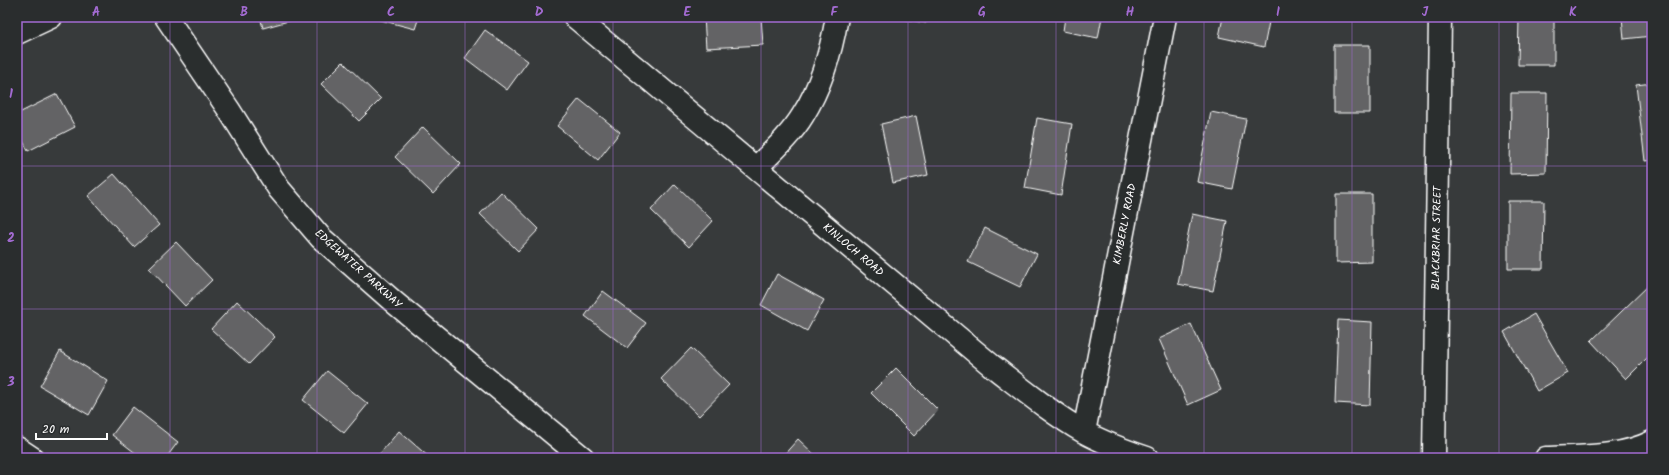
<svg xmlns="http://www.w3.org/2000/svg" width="1669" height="475" font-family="Kalam,sans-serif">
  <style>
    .building { fill: #636465; stroke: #fff }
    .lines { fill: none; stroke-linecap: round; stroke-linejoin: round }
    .minor-casing { stroke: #fff; stroke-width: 25 }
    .minor { stroke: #2a2d2e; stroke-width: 22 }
    .grid { fill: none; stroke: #a36bd2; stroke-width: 1; stroke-opacity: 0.55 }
    .labels { text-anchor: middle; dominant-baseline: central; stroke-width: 3.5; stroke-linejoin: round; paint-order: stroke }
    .street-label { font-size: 11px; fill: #fff; stroke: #2a2d2e }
    .neatline { fill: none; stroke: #a36bd2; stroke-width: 1.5 }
    .grid-label { font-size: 13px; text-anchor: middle; font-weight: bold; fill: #a36bd2 }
  </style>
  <rect width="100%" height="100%" fill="#373a3b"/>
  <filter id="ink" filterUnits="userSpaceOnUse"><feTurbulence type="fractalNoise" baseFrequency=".025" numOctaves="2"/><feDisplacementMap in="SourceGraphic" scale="8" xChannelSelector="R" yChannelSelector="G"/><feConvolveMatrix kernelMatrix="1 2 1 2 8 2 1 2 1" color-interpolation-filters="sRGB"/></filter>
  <g filter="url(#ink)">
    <path class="building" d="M260 17H303L263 28Z
      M369 17H419L415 29Z
      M704 17H761L763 45 706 48Z
      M891 17H927L926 23Z
      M1065 17H1102L1098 38 1063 31Z
      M1223 17H1270L1264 47 1219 37Z
      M1519 17H1554V65H1518Z
      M1622 17H1652V36L1624 39Z
      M485 30 528 61 507 90 465 58Z
      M1334 45H1370V113H1334Z
      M343 62 381 99 359 121 321 84Z
      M1652 83V160L1645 161 1636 85Z
      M1511 93H1547L1546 173 1510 174Z
      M57 94 75 127 28 151 17 129V114Z
      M579 99 620 132 598 160 557 126Z
      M1211 112 1246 119 1232 189 1197 182Z
      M916 116 928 175 893 183 881 124Z
      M1037 118 1072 124 1061 195 1025 188Z
      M423 127 461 164 433 194 395 157Z
      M114 174 159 225 134 247 88 196Z
      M675 184 713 221 689 247 651 210Z
      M501 192 539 229 518 251 480 214Z
      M1336 194H1372V262L1336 263Z
      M1650 195H1652V219Z
      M1508 201H1544L1543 269H1508Z
      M1192 214 1227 221 1213 291 1178 284Z
      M985 228 1037 254 1020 287 968 262Z
      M176 242 212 280 185 306 149 268Z
      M777 274 824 300 807 331 761 305Z
      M1652 282V353L1626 379 1591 341Z
      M603 291 646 323 627 348 585 316Z
      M237 301 275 337 249 364 211 329Z
      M1534 314 1568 373 1537 391 1504 332Z
      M1338 320 1372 322 1370 405 1335 403Z
      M1191 324 1221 390 1188 405 1159 339Z
      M691 348 729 385 699 416 661 379Z
      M60 351 108 381 89 415 40 386Z
      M896 368 938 410 914 436 871 393Z
      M327 371 368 404 344 433 303 400Z
      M133 407 178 442 166 458H142L112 435Z
      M399 431 430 458H376Z
      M798 439 818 458H781Z"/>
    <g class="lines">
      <g class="minor-casing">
        <path id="minor" d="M166 17 229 110 279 189 321 238 395 303 583 458
          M575 17 991 365C1021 388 1051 413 1084 432 1104 443 1126 451 1147 458
          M17 33 51 17
          M756 168C772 152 791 135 803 115 822 85 831 52 837 17
          M1084 432 1165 17
          M17 448 32 458
          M1434 458 1440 17
          M1546 458C1580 456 1620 458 1652 442"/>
      </g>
      <use href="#minor" class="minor"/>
    </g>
  </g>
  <path class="grid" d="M170 17V458M317 17V458M465 17V458M613 17V458M761 17V458M908 17V458M1056 17V458M1204 17V458M1352 17V458M1499 17V458M17 166H1652M17 309H1652"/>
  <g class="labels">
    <g class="street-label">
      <text transform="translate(1125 224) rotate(-79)">KIMBERLY ROAD</text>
      <text transform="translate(1437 238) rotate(-89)">BLACKBRIAR STREET</text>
      <text transform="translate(853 250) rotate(40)">KINLOCH ROAD</text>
      <text transform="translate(358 269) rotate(42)">EDGEWATER PARKWAY</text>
    </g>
  </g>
  <rect width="1669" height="475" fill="none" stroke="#2a2d2e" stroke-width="44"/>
  <path d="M36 433v6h71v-6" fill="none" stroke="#ffffff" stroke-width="2"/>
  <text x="42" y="433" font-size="12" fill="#ffffff" stroke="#2a2d2e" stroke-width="3" paint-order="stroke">20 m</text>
  <rect x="22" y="22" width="1625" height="431" class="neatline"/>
  <g class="grid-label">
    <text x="96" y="16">A</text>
    <text x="244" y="16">B</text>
    <text x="391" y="16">C</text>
    <text x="539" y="16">D</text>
    <text x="687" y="16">E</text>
    <text x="834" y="16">F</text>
    <text x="982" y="16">G</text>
    <text x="1130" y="16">H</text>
    <text x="1278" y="16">I</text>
    <text x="1425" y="16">J</text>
    <text x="1573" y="16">K</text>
    <text x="11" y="98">1</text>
    <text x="11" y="242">2</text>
    <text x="11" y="386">3</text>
  </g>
</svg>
